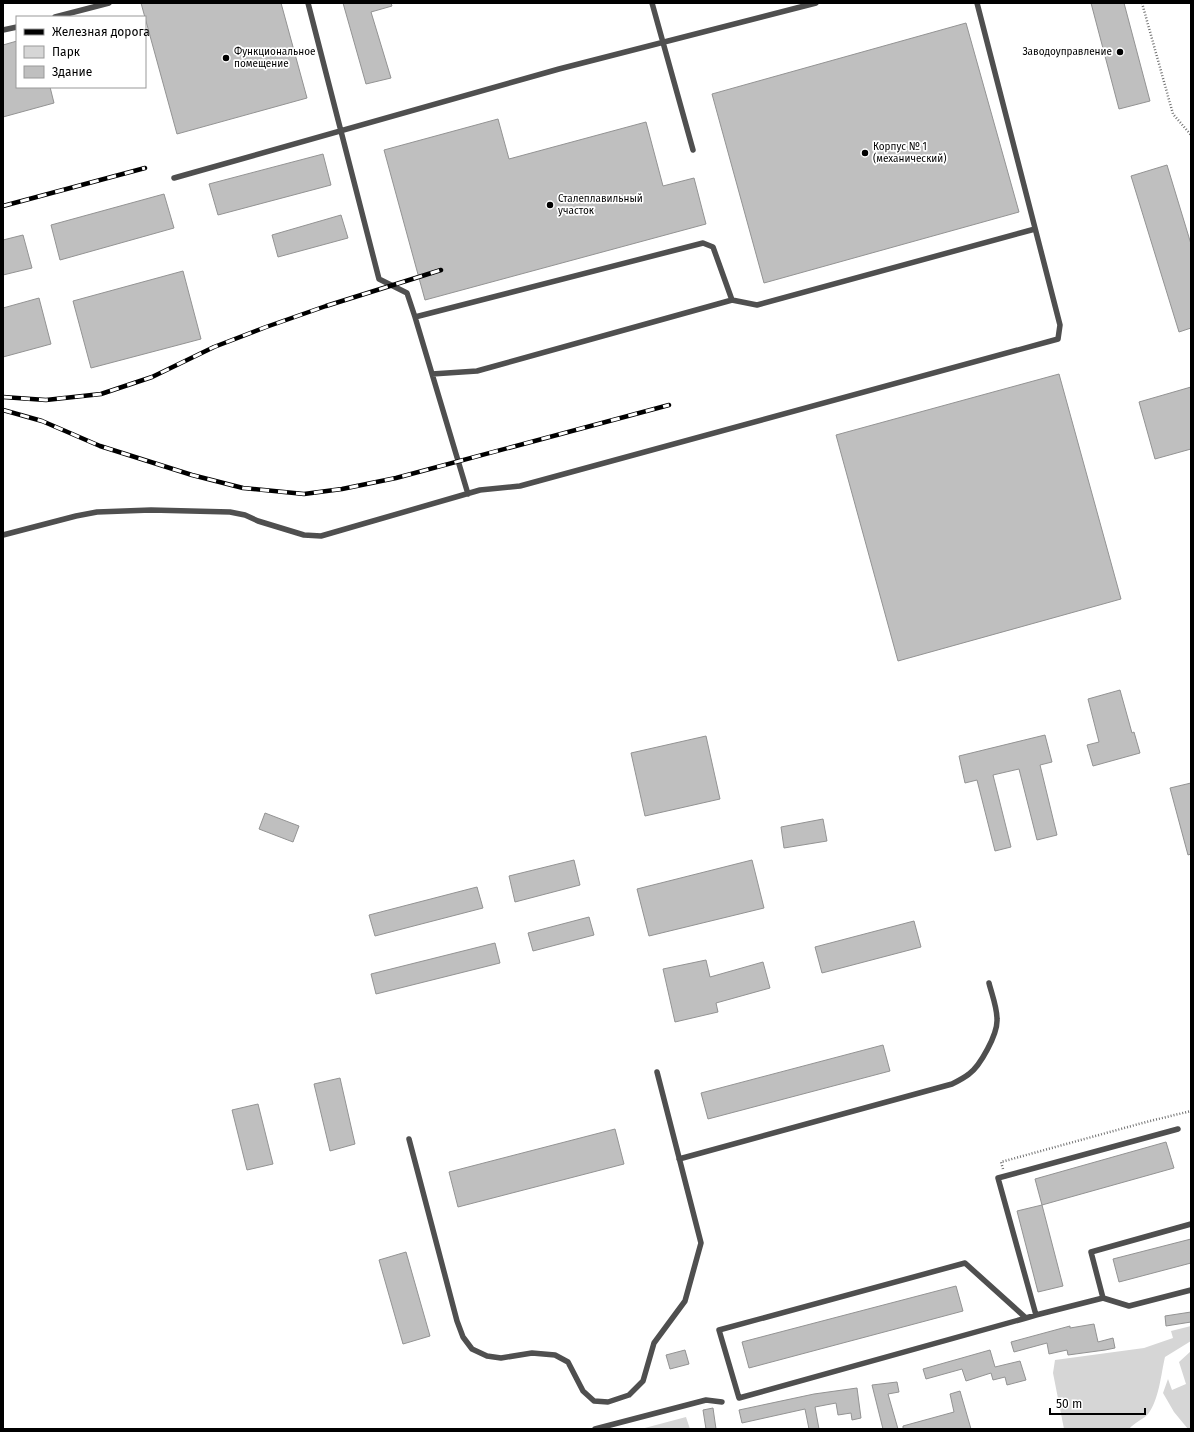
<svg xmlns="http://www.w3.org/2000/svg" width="1194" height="1432" font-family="'Fira Sans',sans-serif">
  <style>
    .green { fill: #d6d6d6 }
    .building { fill: #bfbfbf; stroke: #939393 }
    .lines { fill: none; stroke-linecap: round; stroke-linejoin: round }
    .path { stroke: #717171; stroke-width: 2.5; stroke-dasharray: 1 2; stroke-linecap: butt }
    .service { stroke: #4f4f4f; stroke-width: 5.5 }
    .rail-casing { stroke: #000; stroke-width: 4.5 }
    .rail { stroke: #fff; stroke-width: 3; stroke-dasharray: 9; stroke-linecap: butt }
    .poi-dot { fill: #000; stroke: #fff; stroke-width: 1.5 }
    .labels { text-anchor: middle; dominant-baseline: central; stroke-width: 3.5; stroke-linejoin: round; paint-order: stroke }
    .poi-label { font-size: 10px; fill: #000; stroke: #fff; text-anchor: start }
  </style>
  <rect width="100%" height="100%" fill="#fff"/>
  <path class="green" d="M1191 1326V1341L1165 1357C1161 1374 1159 1400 1148 1414 1144 1419 1135 1422 1129 1429H1064L1053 1373 1055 1360 1144 1348 1173 1338 1171 1331Z
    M1191 1351V1429H1188L1174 1412 1163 1393 1168 1379 1172 1390 1186 1384 1179 1362Z
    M686 1417 690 1429H641Z"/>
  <path class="building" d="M141 3H281L307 98 177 134Z
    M343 3H391L392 6 371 12 391 78 366 84Z
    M1091 3H1124L1150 101 1119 109Z
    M966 23 1019 212 764 283 712 94Z
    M17 41V87H50L54 103 3 117V45Z
    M498 119 509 159 646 122 663 186 694 178 706 224 425 300 384 150Z
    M323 154 331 185 218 215 209 184Z
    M1167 165 1191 244V328L1179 332 1131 176Z
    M164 194 174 228 60 260 51 225Z
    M341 215 348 238 278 257 272 235Z
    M23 235 32 268 3 275V240Z
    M183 271 201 339 91 368 73 301Z
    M39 298 51 344 3 357V308Z
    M1059 374 1121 599 898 661 836 435Z
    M1191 387V449L1155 459 1139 402Z
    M1120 690 1132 733 1134 732 1140 753 1093 766 1087 745 1099 742 1088 699Z
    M1045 735 1052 762 1040 765 1057 835 1037 840 1019 769 993 775 1011 847 995 851 977 780 965 783 959 756Z
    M706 736 720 799 645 816 631 753Z
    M1191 783V854L1188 855 1170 788Z
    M265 813 299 826 293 842 259 829Z
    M823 819 827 841 784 848 781 827Z
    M574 860 580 885 515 902 509 876Z
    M752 860 764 908 649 936 637 889Z
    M477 887 483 908 375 936 369 915Z
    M589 917 594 935 533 951 528 933Z
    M914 921 921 947 822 973 815 947Z
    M495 943 500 963 376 994 371 974Z
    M706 960 710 977 763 962 770 988 716 1003 718 1012 675 1022 663 969Z
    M883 1045 890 1071 708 1119 701 1093Z
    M340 1078 355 1144 330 1151 314 1084Z
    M258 1104 273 1164 247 1170 232 1110Z
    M615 1129 624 1164 458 1207 449 1172Z
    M1166 1142 1174 1168 1042 1205 1035 1179Z
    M1042 1205 1063 1286 1038 1292 1017 1211Z
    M1191 1239V1263L1119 1282 1113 1259Z
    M406 1252 430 1336 403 1344 379 1260Z
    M956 1286 963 1311 749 1368 742 1342Z
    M1191 1312V1322L1166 1326 1165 1316Z
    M1094 1324 1098 1342 1113 1338 1115 1348 1105 1350 1068 1355 1067 1350 1049 1354 1047 1343 1014 1352 1011 1342 1070 1326V1328Z
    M685 1350 689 1364 670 1369 666 1355Z
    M990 1350 995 1367 1020 1361 1026 1380 1007 1385 1005 1377 993 1380 991 1373 966 1381 962 1369 926 1379 923 1369Z
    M897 1382 899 1392 888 1394 898 1429H883L872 1385Z
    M857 1388 861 1418 852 1420 851 1413 838 1415 836 1403 815 1407 819 1429H809L805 1409 742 1423 739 1410 814 1394Z
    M960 1391 971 1429H903V1426L954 1412 950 1394Z
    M713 1408 716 1429H706L703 1410Z"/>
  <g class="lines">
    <path class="path" d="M1142 3 1173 114 1191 135
      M1003 1169 1001 1162 1146 1122 1191 1111"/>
    <path class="service" d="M308 3 379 279 407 293 415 317 468 494
      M652 3 693 150
      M55 17 109 3
      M3 30 17 27
      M174 178 559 69 816 3
      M415 317 703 243 713 247 732 300
      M432 374 477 371 732 300 757 305 1035 229
      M3 535 76 516 97 512 151 510 230 512 245 515 258 521 304 535 321 536 480 490 520 486 1058 339 1060 325 977 3
      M409 1139 457 1321 463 1337 472 1349 487 1356 501 1358 532 1353 555 1355 568 1362 583 1391 594 1401 608 1402 629 1395 643 1381 654 1343 685 1301 701 1243 657 1072
      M679 1159 952 1084C958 1081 964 1078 969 1074 980 1066 998 1034 997 1019 997 1007 992 995 989 983
      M1103 1298 1129 1306 1191 1290
      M1036 1315 1103 1298 1091 1252 1191 1224
      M1026 1318 965 1263 719 1330 739 1398 1026 1318 1036 1315 998 1178 1178 1129
      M595 1429 706 1400 722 1402"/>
    <g class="rail-casing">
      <path id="rail" d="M3 206 145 168
        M3 397 46 400 101 394 152 377 214 347 266 327 326 306 441 270
        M3 410 42 421 100 446 192 475 243 488 304 494 342 489 396 478 669 405"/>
    </g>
    <use href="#rail" class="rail"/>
  </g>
  <g class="poi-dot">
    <circle cx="1120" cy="52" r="4"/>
    <circle cx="226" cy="58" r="4"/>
    <circle cx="865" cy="153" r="4"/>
    <circle cx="550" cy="205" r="4"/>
  </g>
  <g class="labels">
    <g class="poi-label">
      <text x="234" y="52">Функциональное<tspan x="234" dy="12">помещение</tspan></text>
      <text x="1112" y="52" text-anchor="end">Заводоуправление</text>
      <text x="873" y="147">Корпус № 1<tspan x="873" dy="12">(механический)</tspan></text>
      <text x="558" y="199">Сталеплавильный<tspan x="558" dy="12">участок</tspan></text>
    </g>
  </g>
  <rect width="1194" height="1432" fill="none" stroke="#000000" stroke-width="8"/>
  <rect x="16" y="16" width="130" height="72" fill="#ffffff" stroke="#999999"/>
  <rect x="24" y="29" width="20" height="6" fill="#000000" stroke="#999999"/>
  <text x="52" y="36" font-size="12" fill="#000000">Железная дорога</text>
  <rect x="24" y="46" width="20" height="12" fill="#d6d6d6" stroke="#999999"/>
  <text x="52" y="56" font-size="12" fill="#000000">Парк</text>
  <rect x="24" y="66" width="20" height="12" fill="#bfbfbf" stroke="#999999"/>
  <text x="52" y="76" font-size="12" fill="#000000">Здание</text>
  <path d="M1050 1408v6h95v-6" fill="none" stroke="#000000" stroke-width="2"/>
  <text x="1056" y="1408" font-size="12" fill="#000000" stroke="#ffffff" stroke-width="3" paint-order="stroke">50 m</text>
</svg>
